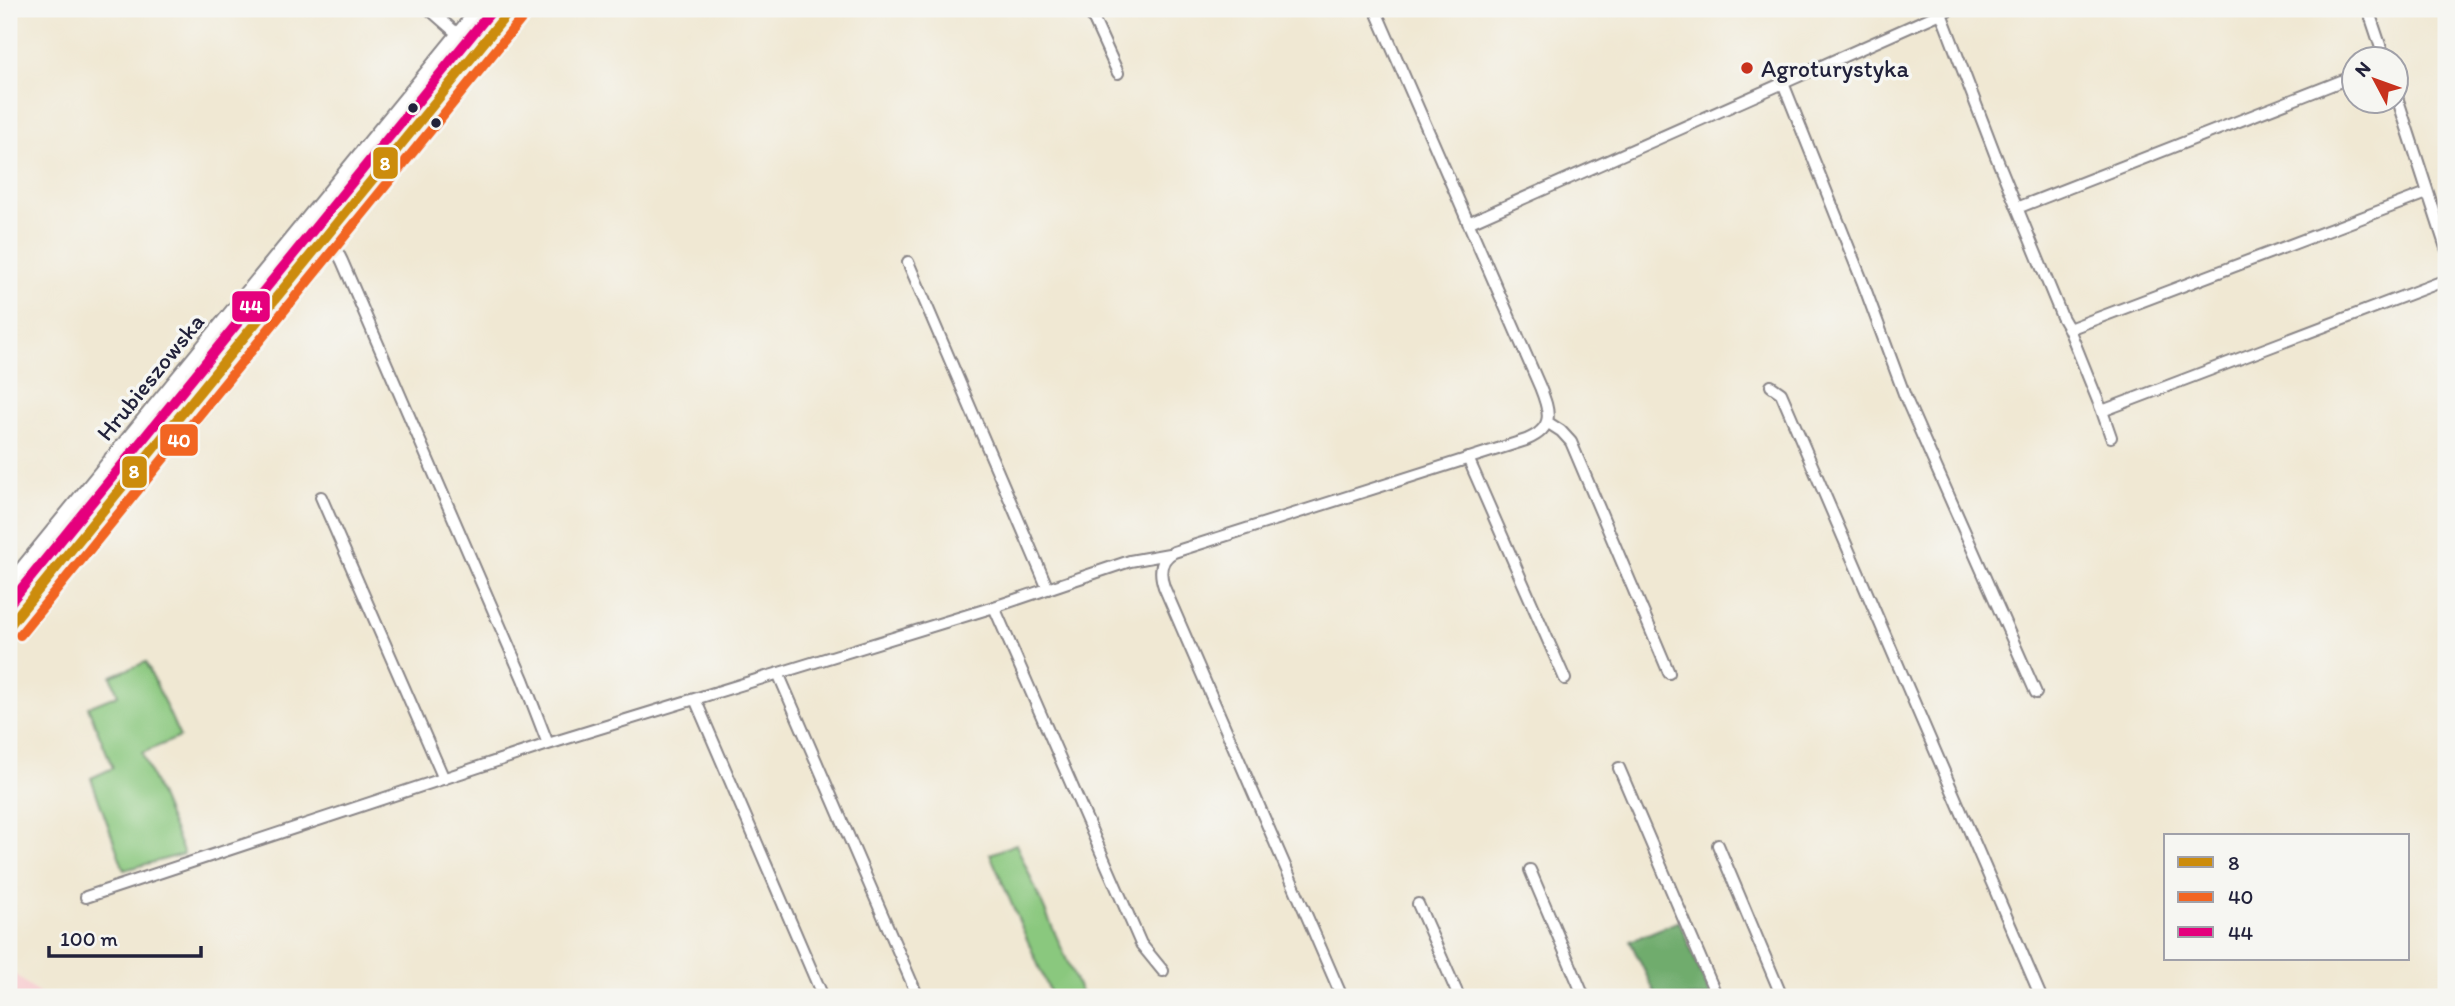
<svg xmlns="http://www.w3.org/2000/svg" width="2455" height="1006" font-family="Itim,sans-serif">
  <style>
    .built { fill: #f7cfd2 }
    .green { fill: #8ac87e; stroke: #56755c; stroke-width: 2 }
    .forest { fill: #6fac6d; stroke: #486754; stroke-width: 2 }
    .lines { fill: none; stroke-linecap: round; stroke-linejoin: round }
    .minor-casing { stroke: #898587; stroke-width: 14 }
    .major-casing { stroke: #898587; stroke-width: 16 }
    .minor { stroke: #fff; stroke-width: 10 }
    .major { stroke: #fff; stroke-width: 12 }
    .bus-1-casing { stroke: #f6f6f2; stroke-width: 16 }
    .bus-2-casing { stroke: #f6f6f2; stroke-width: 16 }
    .bus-3-casing { stroke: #f6f6f2; stroke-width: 16 }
    .bus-1 { stroke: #cc8c0c; stroke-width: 10 }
    .bus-2 { stroke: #f26522; stroke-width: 10 }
    .bus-3 { stroke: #e5007d; stroke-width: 10 }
    .poi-dot { fill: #c8321e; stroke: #f6f6f2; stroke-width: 2.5 }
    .bus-dot { fill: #22223b; stroke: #f6f6f2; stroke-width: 2.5 }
    .labels { text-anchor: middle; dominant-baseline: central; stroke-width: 7; stroke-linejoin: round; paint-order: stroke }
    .poi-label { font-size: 24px; fill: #22223b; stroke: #f6f6f2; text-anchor: start }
    .street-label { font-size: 24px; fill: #22223b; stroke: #f6f6f2 }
    .line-badge { stroke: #f6f6f2; stroke-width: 2.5 }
    .badge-label { font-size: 19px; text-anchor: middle; font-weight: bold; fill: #fff }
  </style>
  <rect width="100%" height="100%" fill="#f6f6f2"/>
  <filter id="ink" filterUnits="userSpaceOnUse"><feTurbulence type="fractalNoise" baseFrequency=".0143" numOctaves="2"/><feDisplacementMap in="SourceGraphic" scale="14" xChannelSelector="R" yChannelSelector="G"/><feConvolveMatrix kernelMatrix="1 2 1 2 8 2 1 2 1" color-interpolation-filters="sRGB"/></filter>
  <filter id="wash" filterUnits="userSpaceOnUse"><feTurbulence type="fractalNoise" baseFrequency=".00686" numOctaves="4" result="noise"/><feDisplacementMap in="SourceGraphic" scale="28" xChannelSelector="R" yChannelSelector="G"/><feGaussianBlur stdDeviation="1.57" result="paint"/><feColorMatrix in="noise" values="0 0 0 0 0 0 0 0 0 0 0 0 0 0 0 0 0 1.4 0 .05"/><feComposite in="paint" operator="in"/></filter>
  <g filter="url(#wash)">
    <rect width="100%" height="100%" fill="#f0e8d3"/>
    <path class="built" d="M9 969 12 972 43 997H9Z"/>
    <path class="green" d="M451 56 457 58 459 64 393 147 381 138 447 57Z
      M377 143 389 152 311 247 302 246 298 243 299 239Z
      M287 255 292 261V270L133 466H127L122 460 125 451Z
      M113 470 120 474 121 480 9 618V595Z
      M146 662 180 737 142 753 184 854 124 870 91 778 113 768 88 707 118 695 111 676Z
      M1016 844 1083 997H1052L990 854Z"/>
    <path class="forest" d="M1679 921 1711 997H1657L1630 941Z"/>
  </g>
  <g filter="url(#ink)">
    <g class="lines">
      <g class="minor-casing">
        <path id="minor" d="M429 9 477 51
          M1089 9 1118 73
          M2368 9 2385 60
          M1941 13 1995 154 2062 317 2069 329
          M1783 83 1863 283 1906 399 2036 693
          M2396 94 2446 248
          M2427 193 2069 329 2102 411 2446 280
          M2017 208 2354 76
          M1468 223 1950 9
          M323 240 338 253 342 261 523 679 548 744
          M908 262 1048 589
          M1771 386 1781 393 2041 997
          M2102 411 2111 437
          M1547 422 1561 431 1571 442 1669 673
          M1468 458 1565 679
          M321 497 444 779
          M994 607 1141 944 1163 971
          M778 673 918 997
          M695 699 823 997
          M1619 768 1717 997
          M1718 845 1782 997
          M1530 870 1584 997
          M86 897 548 744 994 607 1130 561 1169 554
          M1418 904 1459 997
          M1342 997 1164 587C1159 572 1160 559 1174 552L1526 440C1555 428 1550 412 1540 387L1375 9"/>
      </g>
      <g class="major-casing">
        <path id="major" d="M111 458 131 475
          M9 584 478 9
          M9 626 511 9"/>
      </g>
      <use href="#minor" class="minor"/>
      <use href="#major" class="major"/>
      <g class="bus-1-casing">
        <path id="bus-1" d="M9 626 511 9"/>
      </g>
      <g class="bus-2-casing">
        <path id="bus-2" d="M20 635 522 18"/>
      </g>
      <g class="bus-3-casing">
        <path id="bus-3" d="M9 604 493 9"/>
      </g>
      <use href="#bus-1" class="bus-1"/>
      <use href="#bus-2" class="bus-2"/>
      <use href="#bus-3" class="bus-3"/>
    </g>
  </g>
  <circle class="poi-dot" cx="1747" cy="68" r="7"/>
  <g class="bus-dot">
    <circle cx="413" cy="108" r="6"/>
    <circle cx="436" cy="123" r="6"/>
  </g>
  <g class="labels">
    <g class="poi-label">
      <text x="1761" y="68">Agroturystyka</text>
    </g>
    <g class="street-label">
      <text transform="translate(150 377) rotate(-51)">Hrubieszowska</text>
    </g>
  </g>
  <g class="line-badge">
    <rect x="372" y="146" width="27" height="34" rx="7" fill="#cc8c0c"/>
    <rect x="231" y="290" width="40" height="33" rx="7" fill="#e5007d"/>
    <rect x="159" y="423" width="40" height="34" rx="7" fill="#f26522"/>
    <rect x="121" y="455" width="27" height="34" rx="7" fill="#cc8c0c"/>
  </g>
  <g class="badge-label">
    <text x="385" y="170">8</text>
    <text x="251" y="313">44</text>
    <text x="179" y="447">40</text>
    <text x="134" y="478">8</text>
  </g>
  <rect width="2455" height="1006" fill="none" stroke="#f6f6f2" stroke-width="35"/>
  <rect x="2164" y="834" width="245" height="126" fill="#f6f6f2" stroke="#a1a1a9" stroke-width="2"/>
  <rect x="2178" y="857" width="35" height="10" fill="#cc8c0c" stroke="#a1a1a9" stroke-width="2"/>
  <text x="2228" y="870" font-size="21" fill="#22223b">8</text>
  <rect x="2178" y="892" width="35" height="10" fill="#f26522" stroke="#a1a1a9" stroke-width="2"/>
  <text x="2228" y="904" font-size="21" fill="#22223b">40</text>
  <rect x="2178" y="927" width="35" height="10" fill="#e5007d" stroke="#a1a1a9" stroke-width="2"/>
  <text x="2228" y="940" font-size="21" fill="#22223b">44</text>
  <g transform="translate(2375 80) rotate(311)"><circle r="33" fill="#f6f6f2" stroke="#a1a1a9" stroke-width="2"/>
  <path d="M0-5L12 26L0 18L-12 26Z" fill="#c8321e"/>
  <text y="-10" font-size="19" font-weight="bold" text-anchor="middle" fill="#22223b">N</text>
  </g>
  <path d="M49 946v10h152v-10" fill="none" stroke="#22223b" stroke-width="3.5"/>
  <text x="60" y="946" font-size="21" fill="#22223b" stroke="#f6f6f2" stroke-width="5" paint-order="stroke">100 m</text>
</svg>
